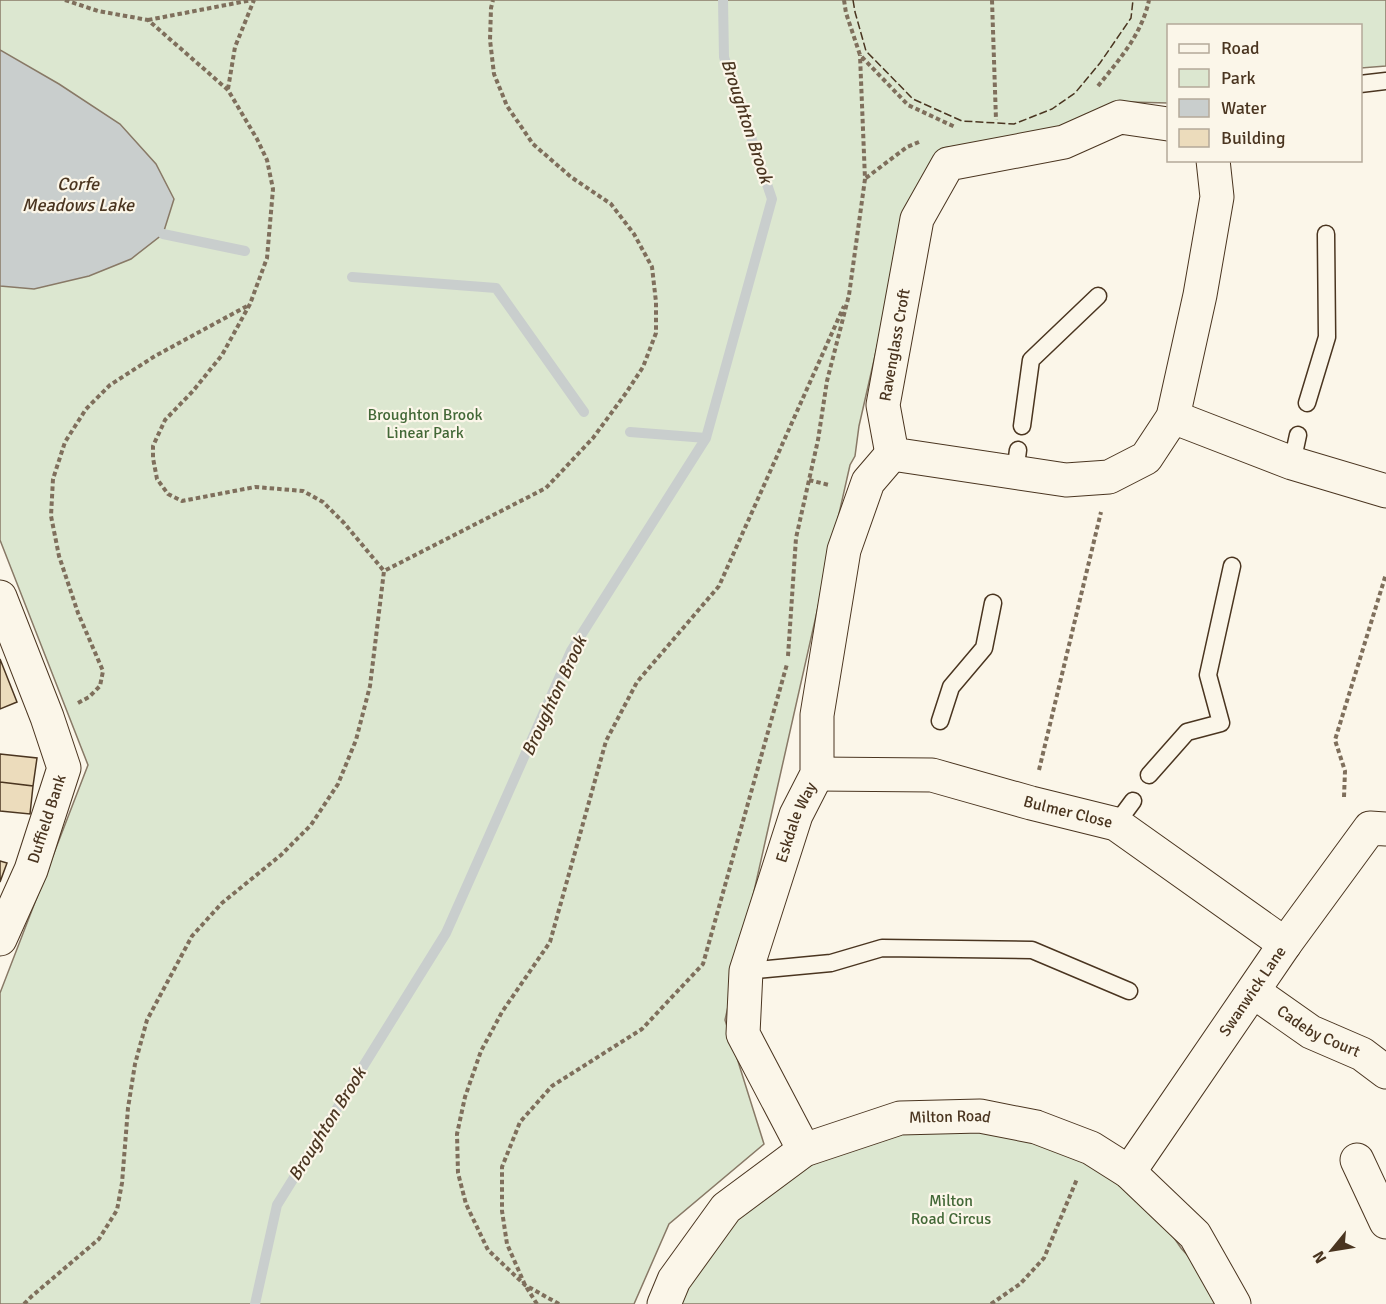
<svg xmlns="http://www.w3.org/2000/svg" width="1386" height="1304" font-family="Signika,sans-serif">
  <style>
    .green { fill: #dce7d0; stroke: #887966; stroke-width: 1.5 }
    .water { fill: #c9cecd; stroke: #887966; stroke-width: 1.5 }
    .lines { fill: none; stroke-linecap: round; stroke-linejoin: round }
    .stream { stroke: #c9cecd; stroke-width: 10 }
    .building { fill: #ecdcbc; stroke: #4a3520; stroke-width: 1.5 }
    .lane-casing { stroke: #4a3520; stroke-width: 19 }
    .street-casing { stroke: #4a3520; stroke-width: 35 }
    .secondary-casing { stroke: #4a3520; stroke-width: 35 }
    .path { stroke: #7f6f5c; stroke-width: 4; stroke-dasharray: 4.5 3; stroke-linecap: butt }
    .lane { stroke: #fbf6e9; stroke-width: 16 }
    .street { stroke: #fbf6e9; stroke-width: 33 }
    .secondary { stroke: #fbf6e9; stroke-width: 33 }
    .fence { stroke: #4a3520; stroke-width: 1.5; stroke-dasharray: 8 3; stroke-linecap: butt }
    .labels { text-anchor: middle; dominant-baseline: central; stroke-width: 4.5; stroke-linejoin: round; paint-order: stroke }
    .street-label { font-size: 16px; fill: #4a3520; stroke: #fbf6e9 }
    .park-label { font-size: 16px; fill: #436837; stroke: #fbf6e9 }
    .water-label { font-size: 18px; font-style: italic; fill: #4a3520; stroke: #fbf6e9 }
  </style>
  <rect width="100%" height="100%" fill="#fbf6e9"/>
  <path class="green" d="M0 0H1386V66L1361 68 1360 26H1168V103L1129 102 1065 131 943 148 908 211 859 426 855 456 850 465 725 1020 764 1144 669 1224 634 1304H0V993L88 765 0 540Z
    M980 1116 1129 1172 1181 1248 1231 1304H670L674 1280 804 1150Z"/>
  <path class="water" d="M0 50 59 84 120 124 156 164 174 199 163 234 131 259 89 276 34 289 0 286Z"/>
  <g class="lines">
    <path class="stream" d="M163 234 245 251
      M352 277 496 288 584 412
      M630 432 706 438
      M255 1304 277 1205 446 933 571 651 706 438 772 199 724 57 723 0"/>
  </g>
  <path class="building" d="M0 659 17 702 0 709Z
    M0 754 37 758 33 786 0 782Z
    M0 782 33 786 30 814 0 811Z
    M0 861 7 863 0 882Z"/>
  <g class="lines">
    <g class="lane-casing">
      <path id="lane" d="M1360 84 1386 81
        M1307 403 1327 337 1326 234
        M1022 426 1031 360 1098 296
        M1292 463 1298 435
        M1015 473 1018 450
        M940 721 951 687 984 648 993 603
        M1149 775 1187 732 1221 723 1208 675 1232 566
        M1116 824 1133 801
        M746 971 831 963 882 948 1032 950 1129 991"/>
    </g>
    <g class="street-casing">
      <g id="street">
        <path d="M1168 124 1120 117 1064 142 948 164 917 219 883 405 892 454 1066 480 1109 477 1146 458 1173 417 1200 295 1217 197 1213 160"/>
        <path d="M1173 417 1292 463 1386 491"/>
        <path d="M0 597 47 717 64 768 31 870 0 939"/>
        <path id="s1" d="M817 774 932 775 1031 803 1116 824 1285 944"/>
        <path id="s2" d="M1254 992 1311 1032 1362 1054 1386 1072"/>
        <path id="s3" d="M804 1150 743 1034 746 971 796 815 817 774V715L844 550 868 482 892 454"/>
        <path d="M1357 1160 1386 1222"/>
        <path id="s4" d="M1129 1172 1285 944 1370 828 1386 829"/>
      </g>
    </g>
    <g class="secondary-casing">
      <g id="secondary">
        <path id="s5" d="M664 1304 674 1280 726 1208 804 1150 900 1118 980 1116 1036 1127 1091 1148 1129 1172 1195 1235 1234 1304"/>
      </g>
    </g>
    <path class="path" d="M65 0 98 11 148 20 228 90 257 139 267 160 273 189 267 258 250 304 222 355 193 391 165 420 153 446V458L157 479 168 494 182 501 255 487 303 491 323 502 344 523 384 571
      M844 0 846 13 860 55 908 105 955 127
      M992 0 996 120
      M148 20 252 0
      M1098 86C1119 60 1142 34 1149 0
      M228 89 235 47 254 0
      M866 178 907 147 919 142
      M809 480 829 485
      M788 656 796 538 818 440 827 381 849 295 865 179 860 55
      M78 703 89 697 100 686 103 671 78 613 59 556 51 516 53 479 65 442 86 409 110 385 155 356 249 305
      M1039 770 1101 512
      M1344 797 1345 771 1335 740 1386 574
      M24 1304 32 1296 99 1239 117 1210 122 1183 128 1108 135 1064 147 1020 192 936 222 903 281 855 311 825 338 784 356 740 370 686 384 571 546 488 593 438 626 393 643 367 656 333V302L652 267 634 234 611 204 571 177 533 144 507 106 494 74 490 40 491 8 493 0
      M537 1304 525 1285 507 1244 502 1211V1167L520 1122 552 1086 642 1029 703 964 787 664
      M559 1304 525 1285 488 1250 466 1204 458 1173 457 1134 465 1097 481 1051 502 1012 550 942 606 741 637 682 719 586 844 306
      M991 1304 1020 1284 1044 1258 1077 1179"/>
    <use href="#lane" class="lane"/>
    <use href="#street" class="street"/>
    <use href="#secondary" class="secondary"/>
    <path class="fence" d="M853 0 855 12 866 51 913 99 962 121 1014 124 1052 109 1075 93 1100 63 1131 18 1133 0"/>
  </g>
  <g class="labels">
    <g class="street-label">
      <text transform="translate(895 345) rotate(-80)">Ravenglass Croft</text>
      <text stroke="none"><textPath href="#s1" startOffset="256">Bulmer Close</textPath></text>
      <text transform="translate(47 819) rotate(-72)">Duffield Bank</text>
      <text stroke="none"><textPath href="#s3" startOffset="351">Eskdale Way</textPath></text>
      <text stroke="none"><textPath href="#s4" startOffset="219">Swanwick Lane</textPath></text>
      <text stroke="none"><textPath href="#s2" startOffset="76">Cadeby Court</textPath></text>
      <text stroke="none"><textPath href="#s5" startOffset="363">Milton Road</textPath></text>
    </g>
    <g class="park-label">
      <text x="425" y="415">Broughton Brook<tspan x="425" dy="18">Linear Park</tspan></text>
      <text x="951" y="1201">Milton<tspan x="951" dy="18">Road Circus</tspan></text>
    </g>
    <g class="water-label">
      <text transform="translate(747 121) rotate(72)">Broughton Brook</text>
      <text x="78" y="184">Corfe<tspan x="78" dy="21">Meadows Lake</tspan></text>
      <text transform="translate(554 696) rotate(-65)">Broughton Brook</text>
      <text transform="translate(327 1124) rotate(-58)">Broughton Brook</text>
    </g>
  </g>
  <rect x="1167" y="24" width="195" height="138" fill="#fbf6e9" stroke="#b4a999" stroke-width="1.5"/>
  <rect x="1179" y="44" width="30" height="9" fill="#fbf6e9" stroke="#b4a999" stroke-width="1.5"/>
  <text x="1221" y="54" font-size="18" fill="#4a3520">Road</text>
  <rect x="1179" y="69" width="30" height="18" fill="#dce7d0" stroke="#b4a999" stroke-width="1.5"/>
  <text x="1221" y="84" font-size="18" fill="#4a3520">Park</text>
  <rect x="1179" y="99" width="30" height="18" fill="#c9cecd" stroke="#b4a999" stroke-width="1.5"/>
  <text x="1221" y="114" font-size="18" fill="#4a3520">Water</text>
  <rect x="1179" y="129" width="30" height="18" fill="#ecdcbc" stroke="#b4a999" stroke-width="1.5"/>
  <text x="1221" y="144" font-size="18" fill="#4a3520">Building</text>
  <g transform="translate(1332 1250) rotate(240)" stroke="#fbf6e9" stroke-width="4.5" paint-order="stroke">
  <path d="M0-4.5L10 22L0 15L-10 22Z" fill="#4a3520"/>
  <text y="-9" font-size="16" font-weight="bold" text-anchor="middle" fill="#4a3520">N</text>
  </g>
</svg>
